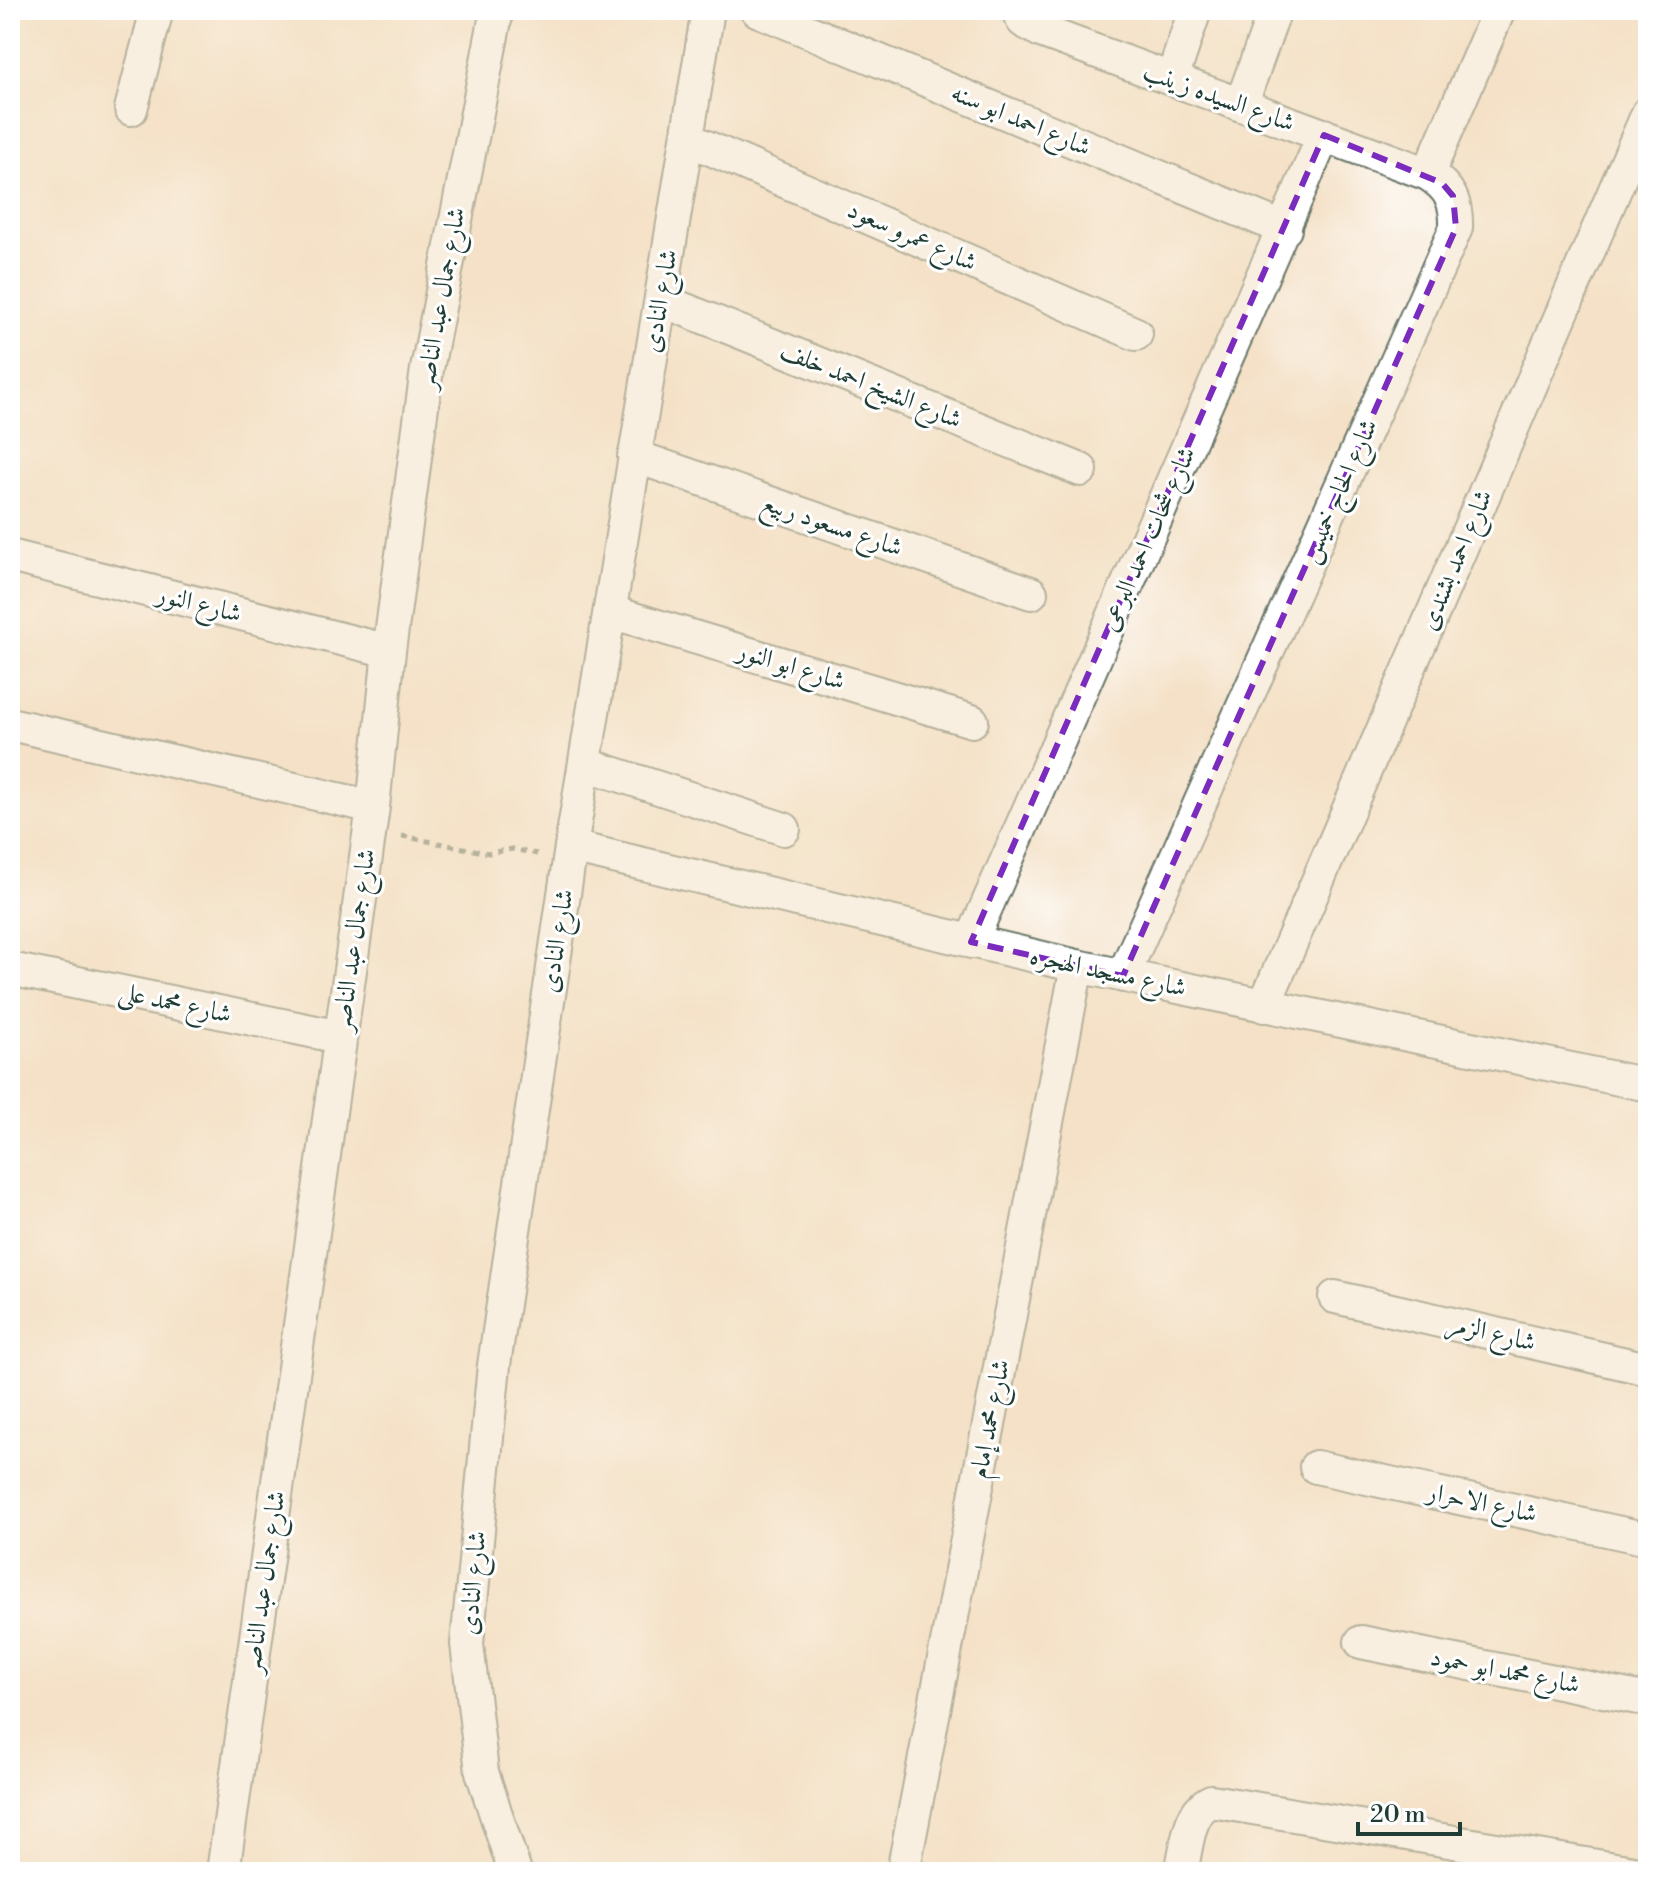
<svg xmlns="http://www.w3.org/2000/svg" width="1658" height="1882" font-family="'Libre Bodoni',Amiri,serif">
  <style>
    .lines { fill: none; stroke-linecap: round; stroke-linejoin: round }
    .street-casing { stroke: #6a7667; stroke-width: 36 }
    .path { stroke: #6a7667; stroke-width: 5; stroke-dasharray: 6 6; stroke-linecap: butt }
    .street { stroke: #fff; stroke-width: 32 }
    .marked { fill: none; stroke: #7b2cbf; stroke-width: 6; stroke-dasharray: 16 10; stroke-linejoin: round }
    .labels { text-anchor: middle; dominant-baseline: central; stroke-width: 6; stroke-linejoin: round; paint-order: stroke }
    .street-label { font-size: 26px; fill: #1f3d34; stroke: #fff }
  </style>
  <rect width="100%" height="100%" fill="#fff"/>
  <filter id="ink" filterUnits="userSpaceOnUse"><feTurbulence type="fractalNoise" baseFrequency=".0125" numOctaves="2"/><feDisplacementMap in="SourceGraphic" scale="16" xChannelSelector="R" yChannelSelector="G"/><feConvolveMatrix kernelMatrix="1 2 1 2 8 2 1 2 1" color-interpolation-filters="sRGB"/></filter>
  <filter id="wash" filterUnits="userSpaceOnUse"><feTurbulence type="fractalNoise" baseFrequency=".006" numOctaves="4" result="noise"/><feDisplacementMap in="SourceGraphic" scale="32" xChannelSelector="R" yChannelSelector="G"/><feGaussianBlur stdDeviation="1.8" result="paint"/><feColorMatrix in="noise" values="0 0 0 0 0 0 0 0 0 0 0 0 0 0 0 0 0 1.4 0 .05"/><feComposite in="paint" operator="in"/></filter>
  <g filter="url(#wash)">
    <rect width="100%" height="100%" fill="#f4e1c7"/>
  </g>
  <g filter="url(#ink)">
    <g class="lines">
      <g class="street-casing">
        <path id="street" d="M757 10 1285 229
          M1017 10 1023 21 1041 31 1428 174C1450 188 1457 202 1456 228L1123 976
          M1172 79 1195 10
          M1241 105 1275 10
          M131 109 157 10
          M688 139 1136 334
          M1428 174 1499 10
          M661 300 1081 470
          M634 456 1031 593
          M10 556 389 651
          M611 612 972 721
          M10 724 373 807
          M585 764 784 829
          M571 847 1077 966 1648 1085
          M971 942 1324 135
          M10 969 340 1037
          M1264 1006 1648 113
          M1335 1297 1648 1369
          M1316 1467 1648 1539
          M1361 1642 1648 1700
          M223 1872 373 807 389 651 427 369 497 10
          M515 1872 482 1772 467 1644 494 1365 571 847 708 10
          M903 1872 1077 966
          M1181 1872C1187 1849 1187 1812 1211 1801L1633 1872"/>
      </g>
      <path class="path" d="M402 836 489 853 513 849 537 854"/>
      <use href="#street" class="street"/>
    </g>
  </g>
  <path d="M0 0H1658V1882H0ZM1324 135 1442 183 1453 196 1456 228 1123 976 971 942Z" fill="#f4e1c7" fill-opacity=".55" fill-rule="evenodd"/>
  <path class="marked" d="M1324 135 1442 183 1453 196 1456 228 1123 976 971 942Z"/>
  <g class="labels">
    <g class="street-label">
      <text transform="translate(1219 97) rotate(20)">شارع السيده زينب</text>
      <text transform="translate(1021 120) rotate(23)">شارع احمد ابو سنه</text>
      <text transform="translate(912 236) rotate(24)">شارع عمرو سعود</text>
      <text transform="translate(441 298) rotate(-80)">شارع جمال عبد الناصر</text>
      <text transform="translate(660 301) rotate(-80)">شارع النادى</text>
      <text transform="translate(871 385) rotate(22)">شارع الشيخ احمد خلف</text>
      <text transform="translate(1339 491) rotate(-66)">شارع الحاج خميس</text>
      <text transform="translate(832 525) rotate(19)">شارع مسعود ربيع</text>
      <text transform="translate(1148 539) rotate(-66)">شارع شحات احمد البرعى</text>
      <text transform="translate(1456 560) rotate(-67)">شارع احمد بشندى</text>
      <text transform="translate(199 604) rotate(14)">شارع النور</text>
      <text transform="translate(791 666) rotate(17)">شارع ابو النور</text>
      <text transform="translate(354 940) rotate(-82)">شارع جمال عبد الناصر</text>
      <text transform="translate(557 941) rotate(-81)">شارع النادى</text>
      <text transform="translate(1108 972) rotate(12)">شارع مسجد الهجره</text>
      <text transform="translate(175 1003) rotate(12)">شارع محمد على</text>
      <text transform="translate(1491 1333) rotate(13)">شارع الزمر</text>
      <text transform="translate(990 1419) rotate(-79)">شارع محمد إمام</text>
      <text transform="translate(1482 1503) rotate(12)">شارع الاحرار</text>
      <text transform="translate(264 1582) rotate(-82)">شارع جمال عبد الناصر</text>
      <text transform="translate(473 1583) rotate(-85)">شارع النادى</text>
      <text transform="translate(1505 1671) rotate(11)">شارع محمد ابو حمود</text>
    </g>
  </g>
  <rect width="1658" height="1882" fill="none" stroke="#fff" stroke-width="40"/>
  <path d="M1358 1822v12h102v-12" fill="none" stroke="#1f3d34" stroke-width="4"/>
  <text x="1370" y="1822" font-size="24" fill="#1f3d34" stroke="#ffffff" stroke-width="6" paint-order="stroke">20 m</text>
</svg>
